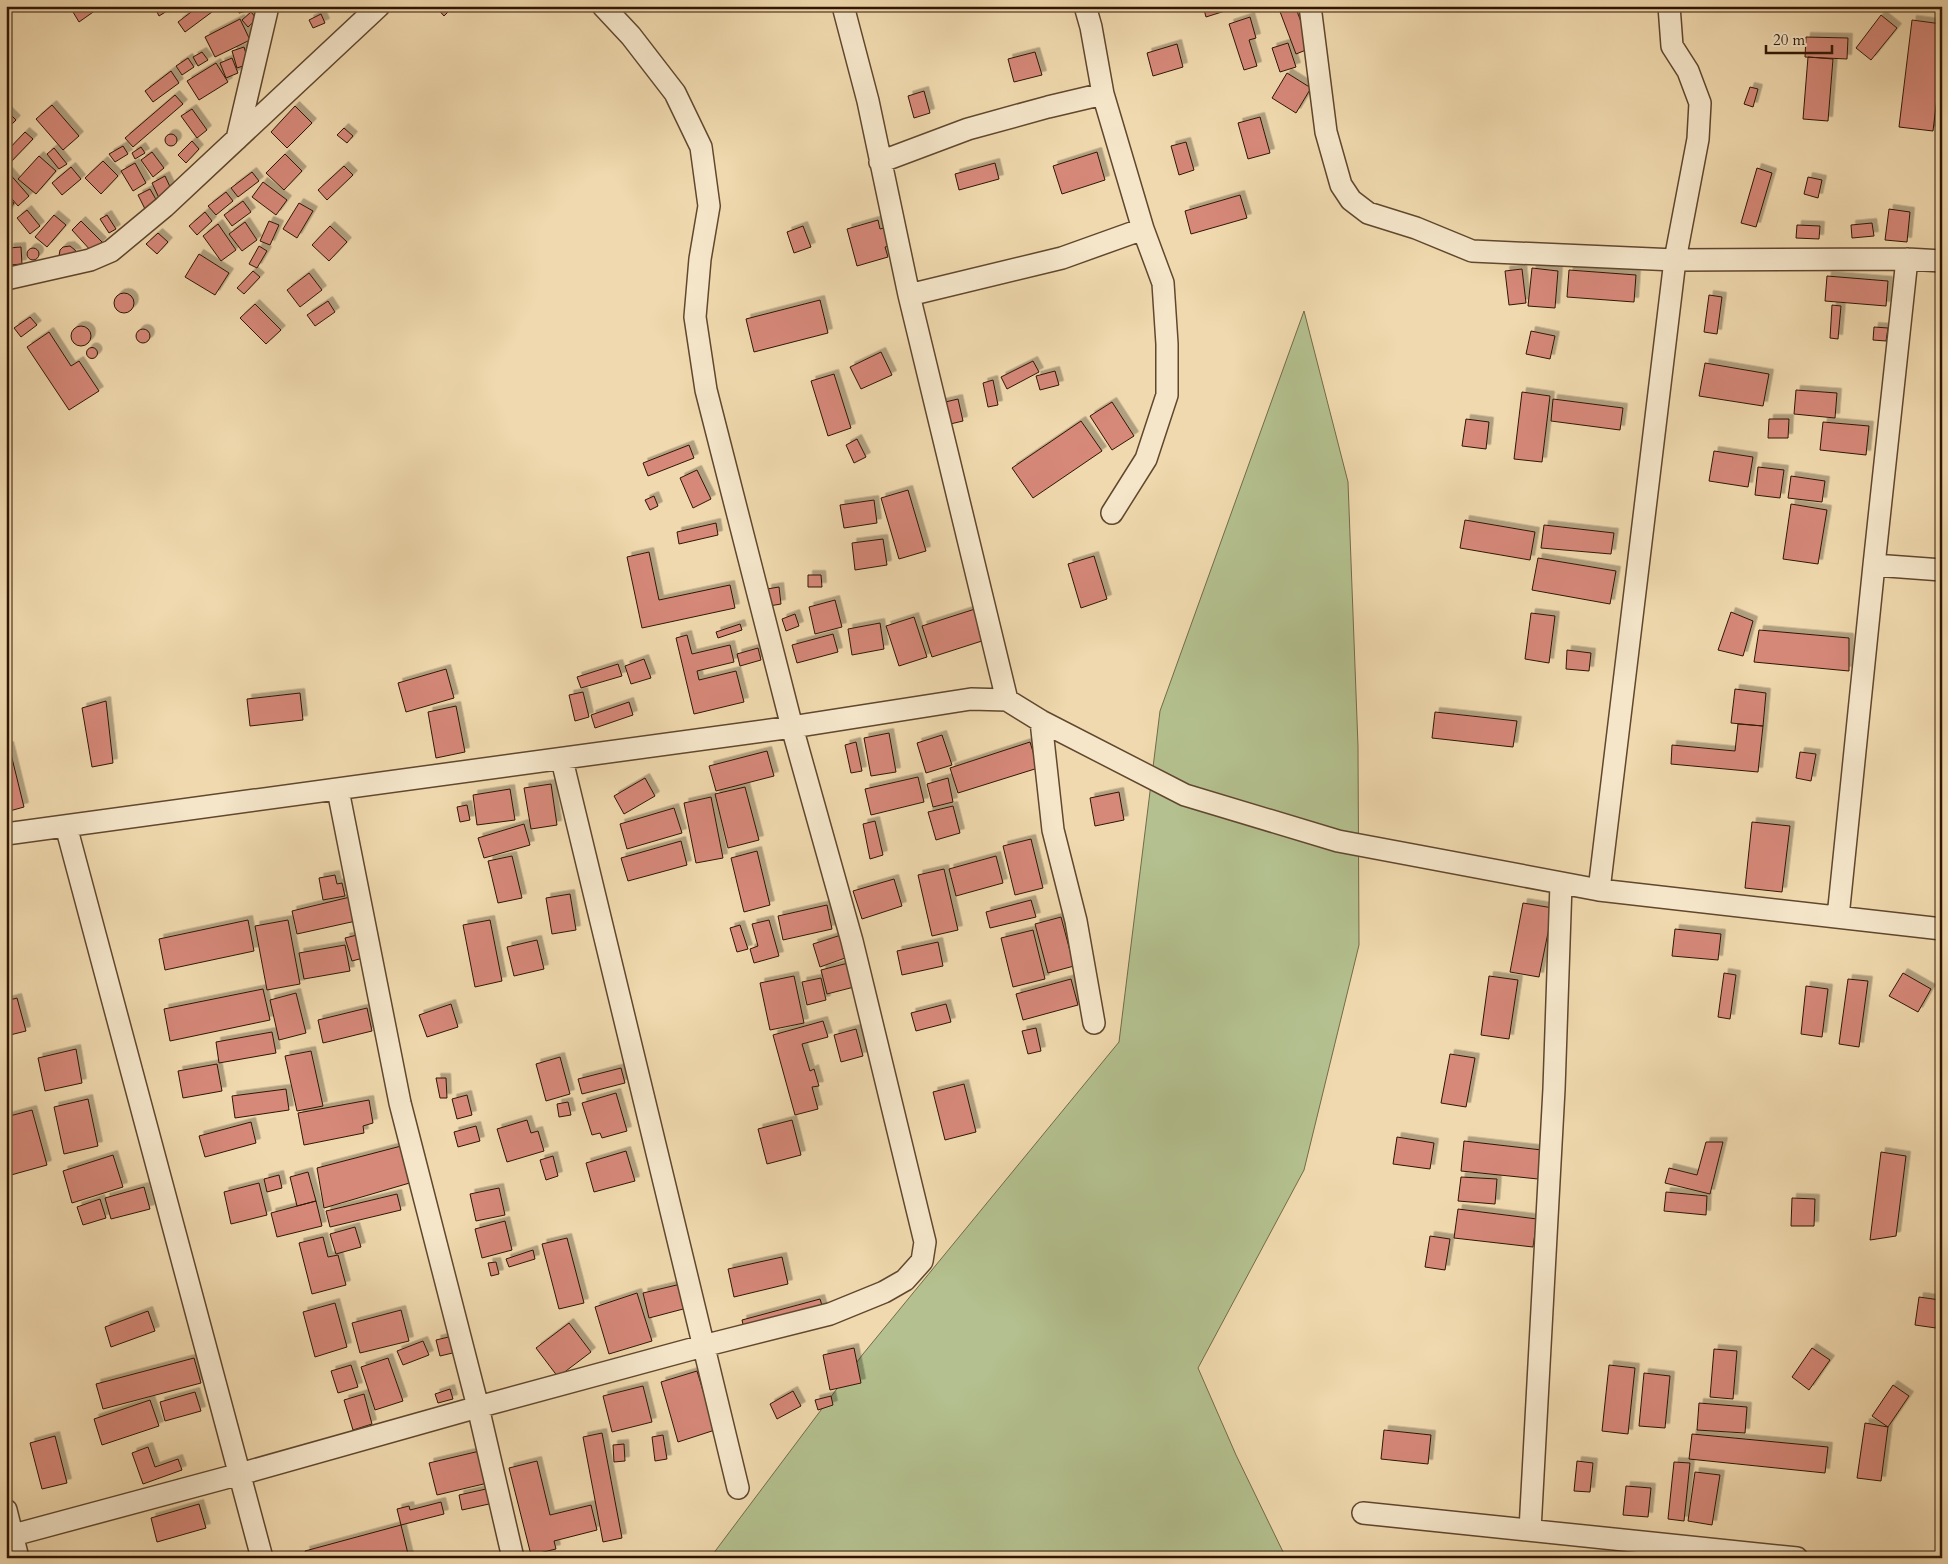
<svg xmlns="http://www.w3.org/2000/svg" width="1948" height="1564" font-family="Cardo,serif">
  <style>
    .green { fill: #b4c08f; stroke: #726b49 }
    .building { fill: #d68879; stroke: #301603; filter: url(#shadow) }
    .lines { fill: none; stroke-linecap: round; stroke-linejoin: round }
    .street-casing { stroke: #60472e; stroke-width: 24 }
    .street { stroke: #f5e6ca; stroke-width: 21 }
  </style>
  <defs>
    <filter id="shadow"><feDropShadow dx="4.5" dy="-4.5" stdDeviation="0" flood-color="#0004"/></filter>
  </defs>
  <rect width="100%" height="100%" fill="#f0d9ae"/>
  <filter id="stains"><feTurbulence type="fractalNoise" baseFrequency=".004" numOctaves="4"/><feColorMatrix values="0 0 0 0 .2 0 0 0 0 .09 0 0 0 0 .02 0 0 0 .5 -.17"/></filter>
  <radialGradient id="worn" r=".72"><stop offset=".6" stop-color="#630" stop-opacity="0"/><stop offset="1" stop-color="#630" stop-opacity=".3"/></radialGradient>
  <path class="green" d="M1304 311 1348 482 1358 746 1359 945 1304 1170 1198 1368 1236 1455 1286 1558H710L863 1354 1119 1042 1160 711Z"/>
  <path class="building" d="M82 6H94L96 10 79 22 73 12Z
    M154 6H175L159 16Z
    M199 6H220L185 32 178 22Z
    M237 6H250L251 10 239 13Z
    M435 6H454L444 16Z
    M1203 6H1227L1228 10 1206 17Z
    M1286 6H1295L1311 48 1296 54 1279 9Z
    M251 12 257 19 248 27 242 20Z
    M321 14 325 23 313 28 309 20Z
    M1881 15 1897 28 1871 60 1856 48Z
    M1250 17 1256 38 1249 40 1257 66 1244 70 1229 24Z
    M240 19 250 40 215 57 205 37Z
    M1912 20 1942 24V56L1933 131 1899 127Z
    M1806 37 1848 38 1847 59 1805 57Z
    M1288 43 1296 67 1280 72 1272 48Z
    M1177 44 1183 67 1153 76 1147 53Z
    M244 47 249 64 237 68 232 51Z
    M202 52 208 60 198 66 193 57Z
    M1035 52 1042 75 1014 82 1008 59Z
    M1808 57 1833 59 1828 121 1803 119Z
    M188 58 194 67 182 75 176 66Z
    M232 58 238 73 226 78 220 63Z
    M216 63 228 82 199 100 187 81Z
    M171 71 179 83 153 102 145 91Z
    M1287 73 1311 88 1296 113 1272 98Z
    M1750 87 1758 89 1753 107 1744 104Z
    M924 91 930 113 914 118 908 96Z
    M175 95 183 104 133 147 125 138Z
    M52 105 79 136 63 150 36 119Z
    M295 106 312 123 287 148 271 132Z
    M192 109 207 130 197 138 181 116Z
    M6 110 16 120 6 130Z
    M1260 117 1270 153 1248 159 1238 123Z
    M344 128 353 136 347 143 337 135Z
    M25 132 33 139 6 167V152Z
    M165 140a6 6 0 1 1 12 0a6 6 0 1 1-12 0Z
    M192 141 199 149 186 163 178 155Z
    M1186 142 1194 170 1179 175 1171 146Z
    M123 146 128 154 115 162 109 154Z
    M141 147 145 153 135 159 132 153Z
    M54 148 67 164 59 169 47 154Z
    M152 152 164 168 153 177 141 160Z
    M1097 152 1105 180 1062 194 1053 166Z
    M285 154 302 171 284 190 266 173Z
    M39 156 56 171 36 194 18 179Z
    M103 161 118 176 101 194 85 178Z
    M135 163 146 183 133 191 121 171Z
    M995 163 999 179 959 190 955 174Z
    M344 166 353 175 327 200 318 190Z
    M71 167 81 179 62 195 52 183Z
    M1757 168 1772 173 1756 227 1741 223Z
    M8 172 29 196 18 206 6 192V173Z
    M252 172 259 181 238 197 231 188Z
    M165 176 172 191 159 198 152 183Z
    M1808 177 1822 180 1818 198 1804 194Z
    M263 182 287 200 276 215 252 197Z
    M150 189 158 203 145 209 138 195Z
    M226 192 233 201 216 215 208 206Z
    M1240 195 1247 218 1191 234 1185 211Z
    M6 198 14 203 6 215Z
    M243 201 251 212 232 226 224 215Z
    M299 203 313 211 297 238 283 229Z
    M1889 209 1910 212 1907 242 1885 240Z
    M27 210 40 226 30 234 17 218Z
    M205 212 212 221 197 235 189 226Z
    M54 215 66 225 47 247 35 237Z
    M107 215 116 229 109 233 100 219Z
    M878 220 880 229 888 227 893 245 885 247 888 257 857 266 847 229Z
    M81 221 102 242 92 252 72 230Z
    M269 221 279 225 270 245 260 241Z
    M245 222 257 240 242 251 229 234Z
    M1872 223 1874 236 1852 238 1851 225Z
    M218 224 236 250 221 261 203 236Z
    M1797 225 1820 226 1819 239 1796 238Z
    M330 226 347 242 329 261 312 245Z
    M803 226 811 247 794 253 787 232Z
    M158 233 168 242 157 254 146 244Z
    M70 246 75 250 77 253 59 256 60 250 63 247Z
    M259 246 267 251 257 268 249 264Z
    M21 247 22 264 10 265 9 248Z
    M27 254a6 6 0 1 1 12 0a6 6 0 1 1-12 0Z
    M199 254 229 273 215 295 185 277Z
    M1532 268 1558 271 1555 308 1528 306Z
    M1522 269 1526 303 1509 305 1505 271Z
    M1569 270 1636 275 1634 302 1567 297Z
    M253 271 260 277 244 294 237 288Z
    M309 273 322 290 300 307 287 290Z
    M1827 276 1888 281 1886 306 1825 301Z
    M114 303a10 10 0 1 1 20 0a10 10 0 1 1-20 0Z
    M1709 295 1722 297 1717 334 1704 332Z
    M820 300 828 333 754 352 746 319Z
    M328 301 335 312 315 326 307 315Z
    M255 304 281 330 266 344 240 318Z
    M1832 305 1841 306 1838 339 1830 338Z
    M30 317 37 325 21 337 14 328Z
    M71 336a10 10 0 1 1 20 0a10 10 0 1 1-20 0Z
    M1874 327 1888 328 1886 341 1873 340Z
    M136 336a7 7 0 1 1 14 0a7 7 0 1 1-14 0Z
    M1531 331 1555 336 1550 359 1526 354Z
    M49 332 71 366 79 361 99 391 69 410 27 347Z
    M86.5 353a5.5 5.5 0 1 1 11 0a5.5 5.5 0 1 1-11 0Z
    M881 352 892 375 861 389 850 367Z
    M1033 361 1039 372 1007 389 1001 377Z
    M1705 363 1769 374 1763 406 1699 396Z
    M1055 371 1059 385 1040 390 1036 376Z
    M834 374 851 428 828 436 811 381Z
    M993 380 998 405 988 407 983 383Z
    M1796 390 1837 393 1835 418 1794 414Z
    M1522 392 1550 396 1542 462 1514 459Z
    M958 399 963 421 946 425 941 403Z
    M1553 399 1623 408 1620 430 1551 421Z
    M1112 402 1134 436 1112 450 1090 416Z
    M1466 419 1489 422 1486 449 1462 446Z
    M1769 419H1789L1788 438H1768Z
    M1081 421 1102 451 1033 498 1012 468Z
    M1823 422 1869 426 1866 455 1820 450Z
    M857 439 866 457 854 463 846 445Z
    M689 445 694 458 648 476 643 463Z
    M1714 451 1753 457 1748 487 1709 481Z
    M1758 467 1784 470 1780 498 1755 495Z
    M697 470 711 499 693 508 680 478Z
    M1791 476 1825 481 1822 502 1788 498Z
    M908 490 926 551 899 559 881 498Z
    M654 496 658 506 650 510 645 500Z
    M874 500 877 523 844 528 840 505Z
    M1791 504 1827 510 1818 564 1783 559Z
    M1465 520 1535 532 1530 560 1460 548Z
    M716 523 718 535 679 544 677 532Z
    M1544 525 1614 533 1611 554 1541 548Z
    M883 539 887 565 855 570 852 543Z
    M649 552 659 600 730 585 735 608 642 628 627 557Z
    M1094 556 1107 599 1081 608 1068 564Z
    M1538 558 1616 571 1610 604 1532 590Z
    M808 575H821L822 587H808Z
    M779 587 781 604 769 606 767 589Z
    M835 600 842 627 815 634 809 607Z
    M975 609 985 640 932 657 922 626Z
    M1731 612 1753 621 1743 656 1718 650Z
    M1531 613 1555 616 1549 663 1525 659Z
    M795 614 799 626 786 631 782 619Z
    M914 617 927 657 899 666 886 626Z
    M880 623 884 649 852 655 848 629Z
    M740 624 742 630 718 638 716 632Z
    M1759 630 1849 638V671L1754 662Z
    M833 634 838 652 797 663 792 645Z
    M687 635 692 654 730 645 734 662 697 671 699 680 736 671 744 702 694 714 676 638Z
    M758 648 761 660 740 666 737 654Z
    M1567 650 1591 653 1589 671 1566 669Z
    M644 659 651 678 631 684 625 666Z
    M618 664 622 676 581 688 577 677Z
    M446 669 454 698 406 712 398 683Z
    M1735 689 1766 693 1763 726 1731 723Z
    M583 692 589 717 575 721 569 695Z
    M300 693 303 720 250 726 247 699Z
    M106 701 113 763 92 767 82 708Z
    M629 702 633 715 595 728 591 715Z
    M456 706 465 752 436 758 428 712Z
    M1435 712 1517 721 1513 747 1432 738Z
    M1738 724 1763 726 1758 772 1671 764 1672 745 1735 751Z
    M889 733 896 772 871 776 864 738Z
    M942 735 952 765 926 773 917 743Z
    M856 742 862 771 851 773 845 745Z
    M1030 742 1038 768 958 793 950 768Z
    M9 746 24 807 6 812V747Z
    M767 751 774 776 716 791 709 766Z
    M1800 752 1816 754 1811 781 1796 778Z
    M918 777 924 802 871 815 865 789Z
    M645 778 655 796 624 814 614 796Z
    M948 778 953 802 933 807 927 784Z
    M551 784 557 825 531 829 524 788Z
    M745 787 759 840 728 848 715 794Z
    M510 789 515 820 477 825 473 795Z
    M1119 792 1124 820 1095 826 1090 798Z
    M711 797 723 858 696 863 684 803Z
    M467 805 470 820 460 822 457 807Z
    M953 806 960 833 936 840 928 812Z
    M674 808 682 833 627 849 620 824Z
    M875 821 883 855 870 859 863 824Z
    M1752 822 1790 826 1782 892 1745 888Z
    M524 824 530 845 484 858 478 838Z
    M1031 839 1043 888 1015 895 1003 846Z
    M681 841 687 865 628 881 621 858Z
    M757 851 770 905 744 912 731 858Z
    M512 856 522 898 498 903 488 861Z
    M996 856 1003 883 956 896 949 869Z
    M944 869 958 930 932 936 918 875Z
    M335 875 337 884 342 883 345 896 323 900 319 878Z
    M894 879 902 906 862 919 853 891Z
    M570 894 576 930 552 934 546 898Z
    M350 897 356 921 297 934 292 911Z
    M1031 900 1036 917 990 928 986 912Z
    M1523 903 1553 908 1539 977 1510 972Z
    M827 905 832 929 783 940 778 916Z
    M1061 917 1074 966 1048 973 1035 924Z
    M248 920 254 951 165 970 159 939Z
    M288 920 300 984 267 990 255 926Z
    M490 920 502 981 475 987 463 925Z
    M769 920 779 956 754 963 750 949 758 946 752 924Z
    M740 925 748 949 737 952 730 928Z
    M1675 929 1721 934 1718 960 1672 956Z
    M1033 930 1045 979 1013 987 1001 938Z
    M361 934 367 957 352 961 345 938Z
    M841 935 848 957 820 967 813 944Z
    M537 940 544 969 514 976 507 947Z
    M938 942 943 966 902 975 897 951Z
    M345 945 350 971 304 979 299 953Z
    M852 962 858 986 827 994 821 970Z
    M1724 973 1736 975 1730 1019 1718 1017Z
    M1903 973 1931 989 1918 1012 1889 996Z
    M794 976 804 1023 770 1030 760 983Z
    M1489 976 1518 980 1509 1039 1481 1035Z
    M821 978 826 1000 807 1005 802 982Z
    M1071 979 1078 1005 1023 1020 1016 994Z
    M1848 979 1868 981 1859 1047 1839 1044Z
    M1806 986 1828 989 1822 1037 1801 1034Z
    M263 989 270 1020 170 1041 164 1009Z
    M296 993 306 1033 279 1040 270 1000Z
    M17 998 26 1031 6 1036V1001Z
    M451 1004 458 1027 427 1037 419 1015Z
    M946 1004 951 1022 916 1031 911 1013Z
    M367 1008 372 1031 323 1043 318 1020Z
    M823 1021 828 1037 802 1044 810 1071 814 1069 819 1086 812 1087 818 1109 795 1115 773 1035Z
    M1036 1028 1041 1051 1028 1054 1022 1031Z
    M856 1029 863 1056 841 1062 834 1035Z
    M272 1032 276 1053 219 1063 216 1042Z
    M76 1049 82 1083 45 1091 38 1058Z
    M311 1051 323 1106 297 1111 285 1056Z
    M1450 1054 1475 1058 1466 1107 1441 1103Z
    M560 1057 570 1094 546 1101 536 1064Z
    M217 1064 222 1091 183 1098 178 1071Z
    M621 1068 625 1083 582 1094 578 1079Z
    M436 1078H446L447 1098H440Z
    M964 1084 976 1132 945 1140 933 1092Z
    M286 1089 289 1110 235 1118 232 1096Z
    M616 1093 627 1131 602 1138 600 1133 592 1135 582 1103Z
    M467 1095 472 1115 457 1119 452 1099Z
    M88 1099 98 1146 64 1154 54 1107Z
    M369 1100 373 1123 363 1126 364 1133 304 1145 298 1113Z
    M568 1102 571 1115 559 1117 557 1104Z
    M32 1110 47 1165 11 1175 6 1158V1117Z
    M527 1120 531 1133 538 1131 544 1151 507 1162 497 1129Z
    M792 1120 801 1155 767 1164 758 1129Z
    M251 1122 256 1143 205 1157 199 1136Z
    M476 1126 480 1141 458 1147 454 1132Z
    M1397 1137 1434 1143 1430 1169 1393 1164Z
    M1464 1141 1542 1150 1538 1179 1461 1171Z
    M1706 1142H1723L1710 1194 1665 1183 1669 1168 1697 1175Z
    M405 1145 413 1182 324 1208 317 1168Z
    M626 1151 635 1181 594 1192 586 1163Z
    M1881 1152 1906 1156 1896 1236 1870 1240Z
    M113 1155 123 1187 72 1203 63 1171Z
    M553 1156 558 1176 546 1180 540 1160Z
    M308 1172 316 1201 297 1206 290 1177Z
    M279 1175 282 1188 267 1192 264 1179Z
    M1461 1177 1497 1179 1495 1204 1458 1201Z
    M259 1183 267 1215 231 1224 224 1192Z
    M144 1187 150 1209 111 1219 105 1198Z
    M499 1188 505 1215 476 1221 470 1194Z
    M1666 1192 1707 1196 1706 1215 1664 1211Z
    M397 1194 401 1210 330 1227 326 1211Z
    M1792 1198 1815 1199 1814 1226H1791Z
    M100 1199 106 1218 83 1225 77 1207Z
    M316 1201 322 1226 277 1237 271 1213Z
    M1458 1209 1537 1219 1533 1247 1454 1238Z
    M505 1221 512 1250 482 1258 475 1229Z
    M355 1227 361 1247 336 1254 330 1234Z
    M1430 1236 1450 1239 1445 1270 1425 1267Z
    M323 1237 328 1257 338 1255 346 1285 312 1294 299 1243Z
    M567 1238 584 1303 559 1309 542 1244Z
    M533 1250 535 1259 509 1267 506 1259Z
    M782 1257 788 1284 734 1297 728 1269Z
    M496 1262 499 1274 491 1276 488 1263Z
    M681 1284 687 1308 649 1318 643 1293Z
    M637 1293 652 1341 609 1354 595 1307Z
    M1919 1297 1940 1300 1936 1328 1915 1325Z
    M820 1299 824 1312 745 1333 742 1320Z
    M335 1303 347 1347 315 1357 303 1312Z
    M401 1310 409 1341 360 1353 352 1323Z
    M148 1311 155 1331 111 1347 105 1327Z
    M569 1323 591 1352 558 1377 536 1348Z
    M457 1335 461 1351 440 1356 436 1340Z
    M423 1341 429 1355 403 1365 397 1351Z
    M854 1348 861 1383 830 1390 823 1355Z
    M1812 1348 1830 1360 1809 1390 1792 1377Z
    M1714 1349 1737 1351 1733 1399 1710 1397Z
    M194 1358 201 1383 103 1409 96 1384Z
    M388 1358 403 1401 375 1410 361 1367Z
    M351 1365 358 1387 338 1393 331 1371Z
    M1609 1365 1635 1368 1628 1434 1602 1431Z
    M697 1371 715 1430 678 1442 661 1382Z
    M1644 1373 1670 1376 1665 1428 1639 1426Z
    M1893 1385 1909 1396 1888 1427 1872 1416Z
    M643 1386 652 1422 612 1432 603 1396Z
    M450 1389 453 1399 438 1403 435 1394Z
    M793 1391 801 1406 777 1419 770 1404Z
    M195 1392 201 1411 165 1421 160 1402Z
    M364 1394 372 1424 353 1430 344 1400Z
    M831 1396 833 1405 818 1410 815 1400Z
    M150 1400 159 1426 102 1445 94 1419Z
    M1699 1403 1747 1407 1745 1433 1697 1430Z
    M1865 1423 1888 1427 1881 1481 1857 1478Z
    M1384 1430 1431 1435 1428 1464 1381 1459Z
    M602 1433 622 1538 603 1542 583 1437Z
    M1692 1434 1828 1447 1825 1473 1689 1459Z
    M663 1435 667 1459 655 1461 652 1437Z
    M55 1436 67 1483 42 1489 30 1443Z
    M624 1444 625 1461 614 1462 613 1445Z
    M148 1447 155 1467 178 1459 182 1470 143 1484 132 1453Z
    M484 1450 492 1482 437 1495 429 1463Z
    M537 1461 550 1515 591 1505 597 1530 554 1541 556 1549 531 1555 509 1468Z
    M1577 1461 1593 1463 1590 1492 1574 1491Z
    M1674 1462 1690 1463 1684 1521 1668 1519Z
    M1695 1472 1720 1475 1712 1525 1688 1521Z
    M1626 1486 1651 1488 1648 1517 1623 1515Z
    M495 1487 498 1502 462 1510 459 1495Z
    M441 1502 444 1514 401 1525 397 1509 409 1506 410 1510Z
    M199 1504 206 1528 157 1542 151 1518Z
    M401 1525 409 1558H307L305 1551Z"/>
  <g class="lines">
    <g class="street-casing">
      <path id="street" d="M843 6 868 101 909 295 1007 700
        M1085 6 1091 27 1103 94 1143 229 1163 283 1167 344V395L1146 459 1112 513
        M1310 6 1326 132 1341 185 1351 200 1368 213 1416 228 1472 251 1675 260 1907 259 1942 261
        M237 139 268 6
        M880 162 968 129 1048 107 1103 94
        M6 279 90 260 111 251 164 207 379 6
        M909 295 1062 258 1143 229
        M1874 565 1942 570
        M1041 721 1053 830 1076 921 1094 1023
        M562 760 738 1488
        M338 790 400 1103 478 1407 513 1558
        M66 826 262 1558
        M6 834 792 727 971 699 1007 700 1041 721 1185 795 1338 841 1599 890 1942 929
        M1599 890 1675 260 1698 139 1700 103 1688 71 1672 46 1669 6
        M1838 917 1874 565 1907 259
        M6 1510 18 1558
        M1363 1513 1797 1558
        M1530 1530 1554 1089 1561 884
        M6 1537 240 1474 478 1407 703 1346 830 1314 884 1292 905 1280 922 1261 925 1242 852 941 792 727 706 390 695 317 700 259 709 206 701 147 675 93 631 36 603 6"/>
    </g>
    <use href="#street" class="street"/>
  </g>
  <rect width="1948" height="1564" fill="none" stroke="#f0d9ae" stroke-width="25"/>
  <rect x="8" y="8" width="1933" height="1549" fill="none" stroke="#301603" stroke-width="2.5"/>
  <rect x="12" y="12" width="1923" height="1539" fill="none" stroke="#301603"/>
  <path d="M1766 45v8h66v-8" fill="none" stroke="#301603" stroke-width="2.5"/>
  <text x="1773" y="45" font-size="15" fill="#301603" stroke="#f5e6ca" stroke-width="4" paint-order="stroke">20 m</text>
  <rect width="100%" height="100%" filter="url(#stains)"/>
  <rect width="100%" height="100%" fill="url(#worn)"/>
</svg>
